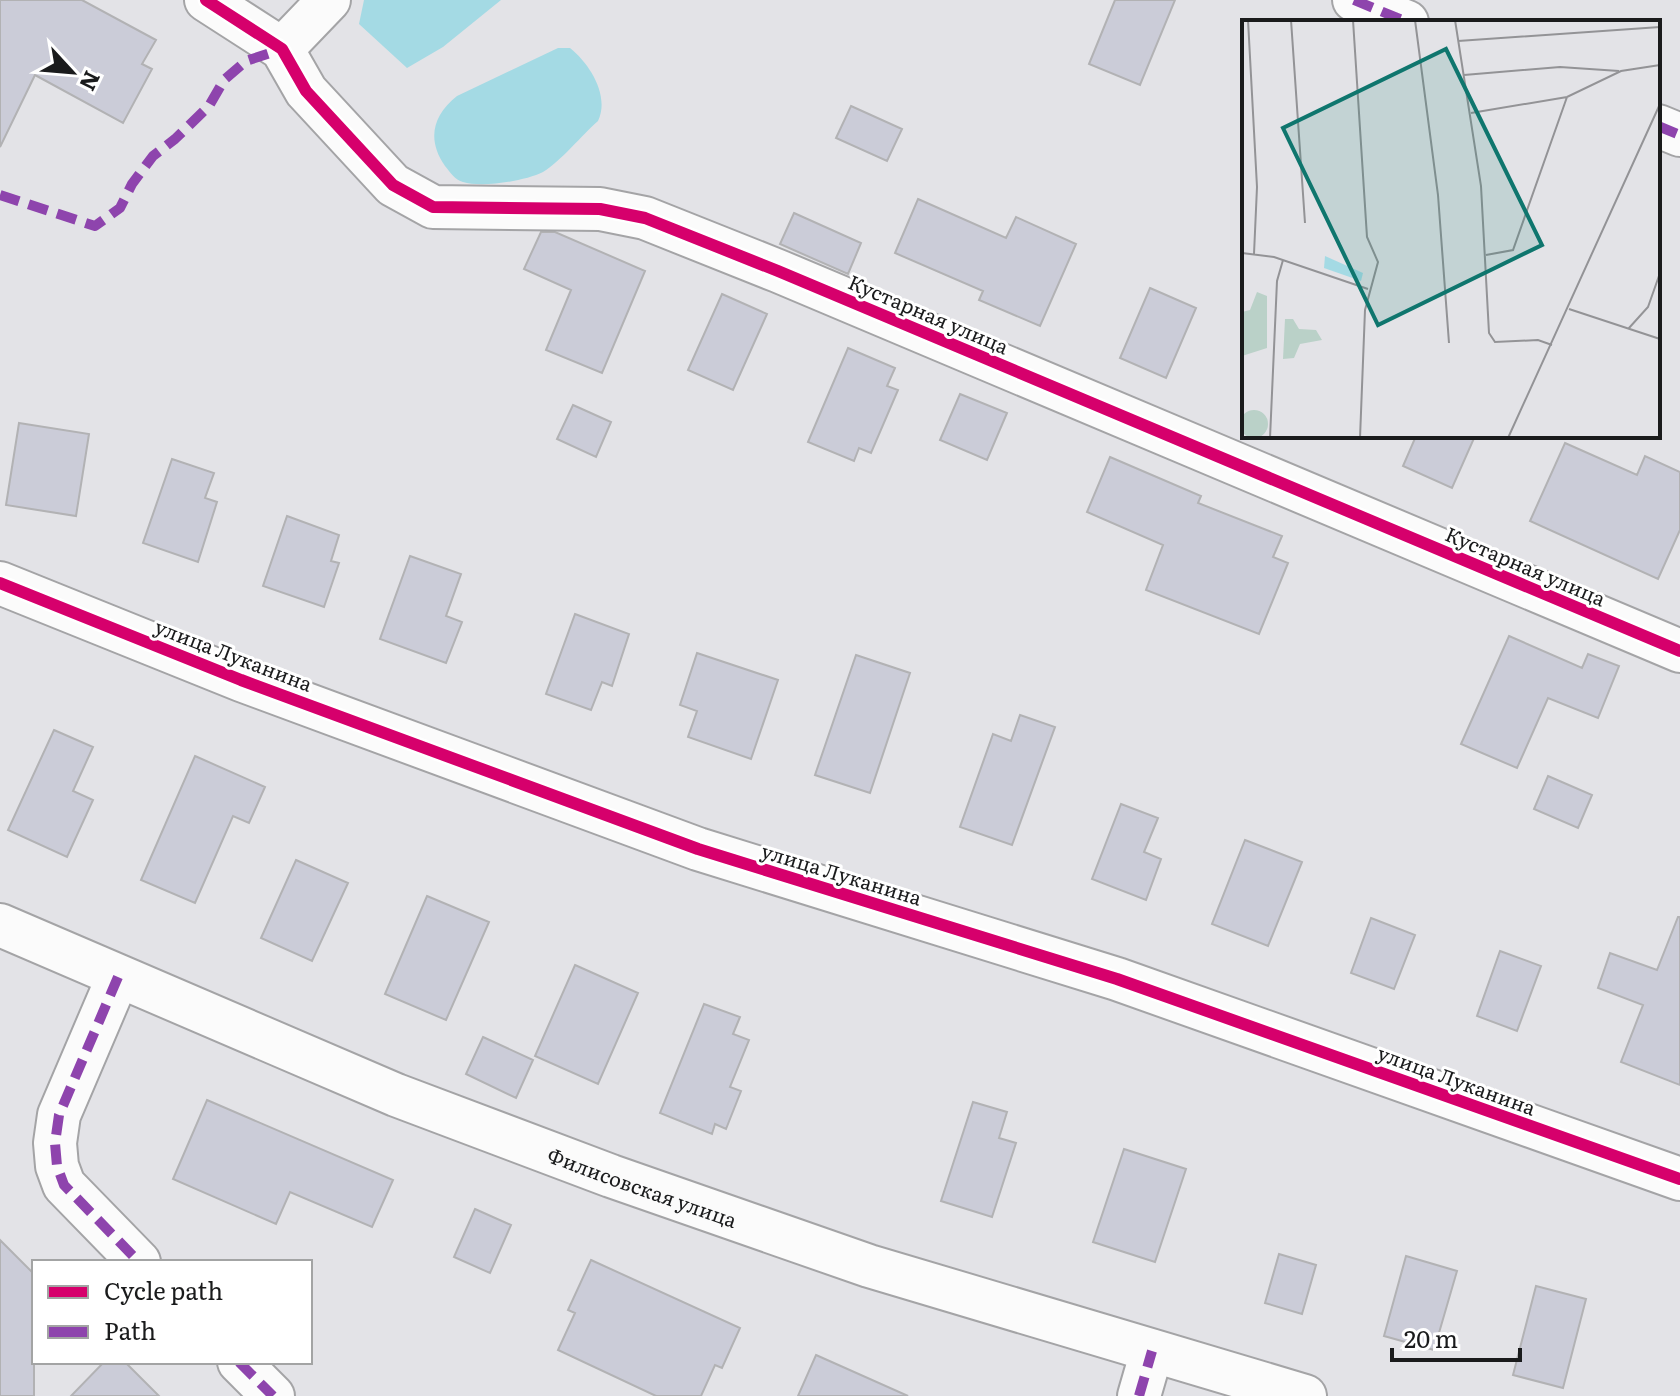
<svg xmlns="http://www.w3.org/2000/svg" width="1680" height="1396" font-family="Literata,serif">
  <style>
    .water { fill: #a4dae4 }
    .building { fill: #cbccd8; stroke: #b2b2b4; stroke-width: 2 }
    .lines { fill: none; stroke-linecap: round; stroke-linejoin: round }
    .minor-casing { stroke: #a4a4a6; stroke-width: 46 }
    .minor { stroke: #fbfbfb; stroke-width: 42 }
    .quiet { stroke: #8e44ad; stroke-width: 10; stroke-dasharray: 20 10; stroke-linecap: butt }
    .cycleway-casing { stroke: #fff; stroke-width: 17 }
    .cycleway { stroke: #d6006c; stroke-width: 12 }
    .labels { text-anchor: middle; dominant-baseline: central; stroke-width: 6; stroke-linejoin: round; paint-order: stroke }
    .street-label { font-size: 20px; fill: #1a1b1c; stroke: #fff }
    .inset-road { fill: none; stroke: #939396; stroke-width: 2 }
    .view { fill: #0f766e; fill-opacity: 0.15; stroke: #0f766e; stroke-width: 4 }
    .inset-edge { fill: none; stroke: #1a1b1c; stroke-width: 4 }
  </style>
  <rect width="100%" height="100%" fill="#e3e3e7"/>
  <path class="water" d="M364 0H501L443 47 407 68 359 24Z
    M558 48H570C590 64 610 96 598 121 582 135 560 162 543 172 525 181 482 188 463 182 455 180 450 172 445 166 427 140 432 116 457 96Z"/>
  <path class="building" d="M0 0H82L156 40 142 64 152 69 123 123 35 75 0 147Z
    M1115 0H1175L1140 85 1089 64Z
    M851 106 902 129 887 161 836 138Z
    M918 199 1006 238 1016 217 1076 244 1040 326 979 300 983 291 895 253Z
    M794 213 861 243 848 274 780 244Z
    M541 232H555L645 271 602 373 546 350 571 290 524 269Z
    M1150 288 1196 308 1166 378 1120 358Z
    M722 294 767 314 733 390 688 370Z
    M848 348 895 368 887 386 898 390 871 453 859 448 854 461 808 442Z
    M960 394 1007 413 987 460 940 440Z
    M573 405 611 422 596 457 557 439Z
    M19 423 89 434 76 516 6 505Z
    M1416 436H1475L1452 488 1403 466Z
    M1565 443 1637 475 1645 456 1680 472V530L1658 579 1530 521Z
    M1110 457 1201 496 1198 503 1282 536 1273 557 1288 563 1259 634 1146 590 1163 545 1087 512Z
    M172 459 214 473 205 498 217 502 198 562 143 543Z
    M287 516 339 535 331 561 339 563 324 607 263 586Z
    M410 556 461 574 446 616 462 622 446 663 380 639Z
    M575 614 629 634 612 686 602 682 591 710 546 694Z
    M1509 636 1582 668 1588 654 1619 666 1598 718 1548 698 1517 768 1461 744Z
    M697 653 778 680 751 759 688 737 697 711 680 705Z
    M856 655 910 673 870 793 815 775Z
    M1020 715 1055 727 1012 845 960 827 993 734 1011 741Z
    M54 730 93 747 73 791 93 800 67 857 8 830Z
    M195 756 265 787 249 823 233 816 195 903 141 880Z
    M1548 776 1592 795 1578 828 1534 809Z
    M1121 804 1158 818 1144 852 1161 859 1146 900 1092 879Z
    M1245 840 1302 862 1268 946 1212 924Z
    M296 860 348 883 312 961 261 938Z
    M427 896 489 922 446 1020 385 994Z
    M1678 917H1680V1085L1621 1062 1643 1005 1598 988 1610 953 1657 970Z
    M1371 918 1415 935 1394 989 1351 973Z
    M1500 951 1541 966 1517 1031 1477 1016Z
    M575 965 638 993 598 1084 535 1056Z
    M704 1004 740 1017 733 1034 749 1040 730 1087 741 1091 726 1129 715 1124 712 1134 660 1113Z
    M483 1037 533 1060 516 1098 466 1074Z
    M207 1100 393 1180 372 1227 290 1192 276 1224 173 1179Z
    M973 1102 1007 1112 999 1138 1016 1143 992 1217 941 1201Z
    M1124 1149 1186 1169 1155 1262 1093 1242Z
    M475 1209 511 1225 490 1273 454 1257Z
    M0 1240 34 1274V1396H0Z
    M1279 1254 1316 1265 1302 1314 1265 1303Z
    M1406 1256 1457 1271 1434 1350 1384 1336Z
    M591 1260 740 1328 722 1368 715 1365 701 1396H656L558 1350 575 1313 568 1310Z
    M1536 1286 1586 1299 1563 1388 1513 1375Z
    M816 1355 908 1396H798Z
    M104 1362H125L159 1396H71Z"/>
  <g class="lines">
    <g class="minor-casing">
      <g id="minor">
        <path d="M206 0 282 49 306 91 393 185 433 207 600 209 645 218 778 271 1680 651"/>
        <path d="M1354 0 1407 22"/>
        <path d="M282 49 329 0"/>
        <path d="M1658 126 1680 135"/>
        <path d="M0 583 241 680 698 849 1117 979 1680 1179"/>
        <path id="s1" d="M0 925 396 1095 611 1176 869 1266 1305 1396"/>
        <path d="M118 977 59 1115 55 1143 57 1166 64 1185 139 1262"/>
        <path d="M239 1362 273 1396"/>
        <path d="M1139 1396 1152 1351"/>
      </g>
    </g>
    <use href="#minor" class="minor"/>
    <path class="quiet" d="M1354 0 1407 22
      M1658 126 1680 135
      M0 195 95 226 120 208 132 184 153 156 175 139 209 106 224 80 246 61 282 49
      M118 977 59 1115 55 1143 57 1166 64 1185 139 1262
      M239 1362 273 1396
      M1139 1396 1152 1351"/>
    <g class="cycleway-casing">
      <path id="cycleway" d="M206 0 282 49 306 91 393 185 433 207 600 209 645 218 778 271 1680 651
        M0 583 241 680 698 849 1117 979 1680 1179"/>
    </g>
    <use href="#cycleway" class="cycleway"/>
  </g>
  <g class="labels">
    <g class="street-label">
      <text transform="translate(929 313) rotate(23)">Кустарная улица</text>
      <text transform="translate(1526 565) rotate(23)">Кустарная улица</text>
      <text transform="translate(234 654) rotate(21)">улица Луканина</text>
      <text transform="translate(842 873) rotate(17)">улица Луканина</text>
      <text transform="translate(1457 1079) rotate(20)">улица Луканина</text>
      <text stroke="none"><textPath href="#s1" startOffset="694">Филисовская улица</textPath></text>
    </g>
  </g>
  <g transform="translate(1242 20)">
    <rect width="418" height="418" fill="#e3e3e7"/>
    <path d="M15 272 25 276V328L0 336V292L8 290ZM43 299H51L57 309 74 310 80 320 58 324 52 338 41 339ZM-2 404a14 14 0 1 1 28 0a14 14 0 1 1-28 0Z" fill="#bad1c8"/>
    <path d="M83 236 121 253 119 261 82 248Z" fill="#a4dae4"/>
    <path class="inset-road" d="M6 0 15 167 12 234M49 0 63 203M111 0 125 217 136 242 123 290 118 418M173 0 196 175 207 323M213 0 239 166 247 313 253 322 296 320 310 325M216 21 418 7M222 55 318 47 377 51M229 93 325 77 379 51 418 45M0 233 32 237 126 269M244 235 271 230 325 77M327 289 418 319M387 308 406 287 418 253M28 418 35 261 41 240M266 418 418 84"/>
    <path class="view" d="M204 29 300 225 136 305 41 108Z"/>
    <rect width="418" height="418" class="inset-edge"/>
  </g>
  <rect x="32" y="1260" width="280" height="104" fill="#ffffff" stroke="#a3a4a4" stroke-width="2"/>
  <rect x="48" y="1286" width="40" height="12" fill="#d6006c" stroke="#a3a4a4" stroke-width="2"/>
  <text x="104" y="1300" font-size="24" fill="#1a1b1c">Cycle path</text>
  <rect x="48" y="1326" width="40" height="12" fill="#8e44ad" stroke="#a3a4a4" stroke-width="2"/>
  <text x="104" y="1340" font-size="24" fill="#1a1b1c">Path</text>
  <g transform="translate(72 72) rotate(116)" stroke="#ffffff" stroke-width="6" paint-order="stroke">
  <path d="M0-6L14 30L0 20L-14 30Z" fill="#1a1b1c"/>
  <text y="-12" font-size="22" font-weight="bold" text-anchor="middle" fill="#1a1b1c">N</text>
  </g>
  <path d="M1392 1348v12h128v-12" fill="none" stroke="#1a1b1c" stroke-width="4"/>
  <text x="1404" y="1348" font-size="24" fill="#1a1b1c" stroke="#ffffff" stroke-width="6" paint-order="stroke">20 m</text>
</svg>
